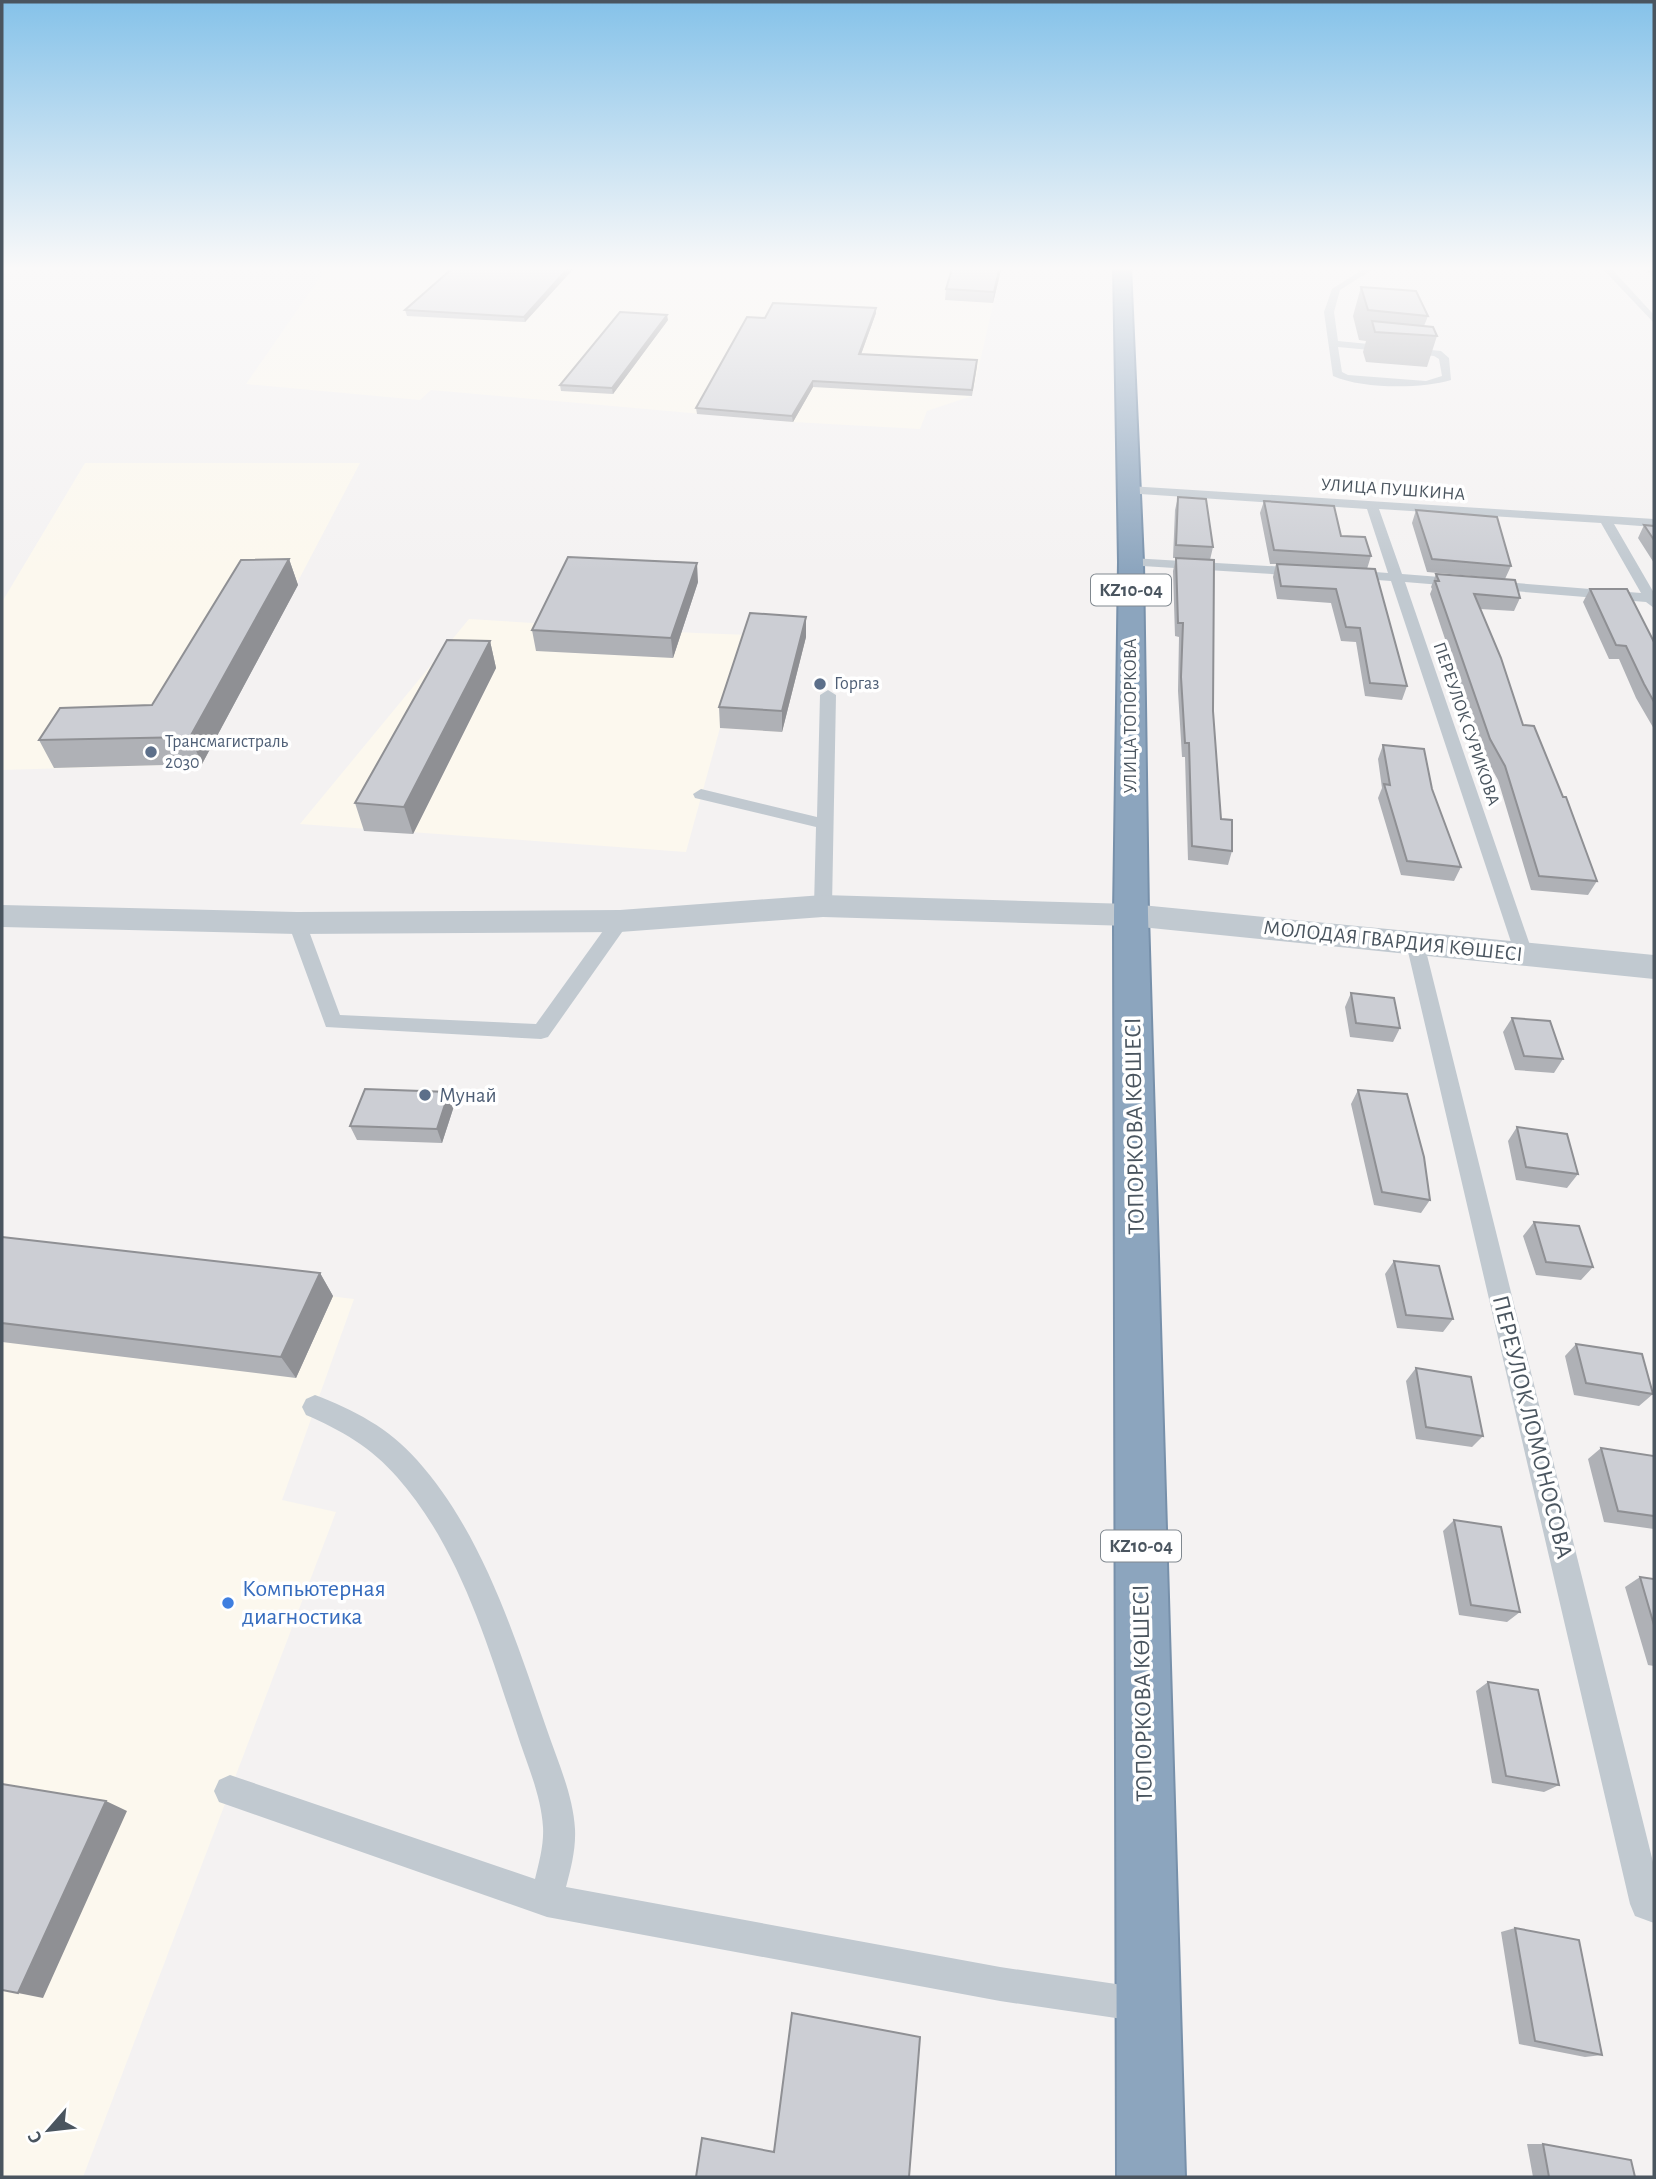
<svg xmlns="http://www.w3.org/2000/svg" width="1656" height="2179" font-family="'Alegreya Sans',sans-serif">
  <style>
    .commercial { fill: #fcf8ee }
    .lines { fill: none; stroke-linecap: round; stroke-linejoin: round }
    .highway-casing { stroke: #7790aa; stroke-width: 4 }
    .lane { fill: #c1c9d0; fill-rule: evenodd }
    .street { fill: #c1c9d0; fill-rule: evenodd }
    .highway { fill: #8ca5be; fill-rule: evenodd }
    .wall { fill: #afb1b6 }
    .shaded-wall { fill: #8f9094 }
    .building { fill: #ccced4; stroke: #8f9094; stroke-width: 2 }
    .service-dot { fill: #5c6f8a; stroke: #fff; stroke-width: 2.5 }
    .shop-dot { fill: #3f7fe0; stroke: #fff; stroke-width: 2.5 }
    .labels { text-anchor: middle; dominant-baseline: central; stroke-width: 7; stroke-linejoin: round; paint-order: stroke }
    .far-street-label { font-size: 18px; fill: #4a555f; stroke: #fff }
    .far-service-label { font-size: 18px; fill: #4e5e75; stroke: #fff; text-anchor: start }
    .shield { fill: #fff; stroke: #80888f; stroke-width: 2 }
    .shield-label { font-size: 19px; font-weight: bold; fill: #4a555f }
    .street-label { font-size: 21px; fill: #4a555f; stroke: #fff }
    .service-label { font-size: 21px; fill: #4e5e75; stroke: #fff; text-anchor: start }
    .near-street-label { font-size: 24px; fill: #4a555f; stroke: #fff }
    .near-shop-label { font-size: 24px; fill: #366cbe; stroke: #fff; text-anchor: start }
  </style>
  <rect width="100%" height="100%" fill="#f4f2f2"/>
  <path class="commercial" d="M328 266H1002L972 396 927 411 920 429 793 422 431 390 420 400 246 384Z
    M85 463H360L202 764 2 770V602Z
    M469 619 696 633 806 637 782 732 720 728 686 852 300 824Z
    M2 1257 354 1299 282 1500 336 1512 83 2177H2Z"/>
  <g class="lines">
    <g class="highway-casing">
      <path id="highway" d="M1114 266H1130L1143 562 1148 915 1185 2177H1117L1114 915 1119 562Z"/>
    </g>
    <path class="lane" d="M1368 266H1378L1340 290 1334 312 1338 341 1441 351 1449 358 1451 380C1421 389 1362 389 1333 376L1324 312 1332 289ZM1338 347 1434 356 1439 359 1442 376 1426 381 1348 375 1342 372Z
      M1600 266H1609L1654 315V323Z
      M1129 486 1654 519V527L1614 524 1654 593V608L1646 602 1405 582 1533 954 1531 959 1524 960 1515 954 1391 581 1349 578 1342 574 1349 570 1388 573 1367 509 1125 493 1123 490ZM1379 509 1601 523 1641 593 1402 574Z
      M1131 558 1303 568 1310 572 1303 576 1126 565V559Z
      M828 690 836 695 832 906 823 912 814 906 816 827 695 798 693 794 701 789 817 817 820 695Z
      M620 915 627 917 629 921 627 925 548 1037 541 1039 326 1027 288 923 297 917 306 923 340 1015 536 1024 613 917Z
      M1415 937 1424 943 1654 1866V1923L1635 1916 1630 1904 1406 943Z
      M315 1395C354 1410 389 1428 417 1460 483 1534 514 1635 546 1727 557 1760 573 1794 575 1829 576 1849 571 1868 566 1887L1000 1967 1143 1988 1155 1993 1160 2005 1155 2017 1143 2022 1000 2001 547 1917 219 1802 214 1791 219 1780 230 1775 535 1879C539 1862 544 1845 543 1827 541 1794 526 1762 516 1730 487 1643 459 1547 397 1477 372 1448 341 1430 306 1415L302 1407 306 1399Z"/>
    <path class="street" d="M823 895 1131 904 1654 955V979L1131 926 823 917 620 932 297 934 2 927V905L297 912 620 910Z"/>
    <use href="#highway" class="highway"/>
  </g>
  <path class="wall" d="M455 266H576L525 322 407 316 405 310Z
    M931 266H1002L993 303 945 300 946 289 952 270 930 269Z
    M1643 266H1654V278Z
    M1361 287 1428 316 1424 326 1437 336 1427 367 1366 362 1363 352 1366 341 1359 340 1353 316Z
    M876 313 861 354 977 366 972 396 813 387 793 422 697 414 696 408 765 318Z
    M668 320 613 394 561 391 560 385Z
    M1178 497 1213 547 1210 560 1213 711 1221 819 1232 851 1228 865 1188 860 1185 757H1182L1178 691 1179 637 1175 636 1173 571 1176 558H1173L1175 510Z
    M1264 501 1341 536 1371 556 1367 569 1407 686 1402 700 1365 696 1356 642 1341 641 1331 603 1277 599 1273 577 1276 564H1270L1260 513Z
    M1416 510 1511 566 1505 579 1427 572 1412 523Z
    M1644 525 1654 526V563L1638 538Z
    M289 559 298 585 202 764 54 768 39 740 152 705Z
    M1436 574 1520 598 1514 611 1480 609 1523 725 1597 881 1588 895 1531 890 1498 780 1483 753 1430 594 1432 589 1431 587Z
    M698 582 673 658 536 651 532 630Z
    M1590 589 1654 642V729L1636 698 1619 659H1609L1583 602Z
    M806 617V637L782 732 720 728 719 707Z
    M490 641 496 668 413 834 364 831 355 803Z
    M1383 745 1432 789 1461 867 1454 881 1401 875 1378 798 1382 788 1378 759Z
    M1351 993 1400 1028 1393 1042 1350 1037 1345 1007Z
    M1512 1018 1563 1059 1554 1073 1515 1070 1503 1032Z
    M1358 1090 1430 1200 1421 1213 1374 1205 1351 1104Z
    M449 1092 454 1106 442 1143 357 1140 350 1126Z
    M1517 1127 1578 1174 1567 1188 1516 1180 1508 1141Z
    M1534 1222 1593 1267 1581 1280 1536 1275 1523 1236Z
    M2 1237 320 1273 333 1296 296 1378 2 1342Z
    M1394 1261 1453 1319 1443 1332 1397 1328 1385 1274Z
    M1576 1344 1653 1394 1639 1406 1574 1395 1565 1356Z
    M1416 1368 1483 1436 1472 1447 1416 1439 1406 1381Z
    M1601 1448 1654 1456V1529L1604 1522 1588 1459Z
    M1454 1520 1520 1612 1507 1622 1459 1615 1443 1531Z
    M1640 1577 1654 1579V1666L1648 1665 1625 1587Z
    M1488 1682 1559 1785 1544 1792 1492 1783 1476 1691Z
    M1515 1928 1602 2055 1585 2057 1519 2044 1501 1932Z
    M1527 2144H1543L1635 2177H1533Z"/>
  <path class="shaded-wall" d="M570 266H576L525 322 524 317Z
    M1000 266H1002L993 303 994 292Z
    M876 308V313L859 360V354Z
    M667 315 668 320 613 394 612 388Z
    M813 381V387L793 422 792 416Z
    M289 559 298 585 202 764 190 737Z
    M697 563 698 582 673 658 671 638Z
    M806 617V637L782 732V711Z
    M490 641 496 668 413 834 404 807Z
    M449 1092 454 1106 442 1143 437 1129Z
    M320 1273 333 1296 296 1378 281 1357Z
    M106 1801 127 1811 43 1998 18 1993Z"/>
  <path class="building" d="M455 266H570L524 317 405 310Z
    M953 266H1000L994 292 946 289Z
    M1361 287 1416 291 1428 316 1368 310Z
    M773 303 876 308 859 354 977 360 972 390 813 381 792 416 696 408 747 317 765 318Z
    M620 312 667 315 612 388 560 385Z
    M1372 321 1433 327 1437 336 1375 332Z
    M1178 497 1206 499 1213 547 1176 545Z
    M1264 501 1334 506 1341 536 1365 537 1371 556 1274 550Z
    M1416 510 1497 517 1511 566 1432 559Z
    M1644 525 1654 526V540Z
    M568 557 697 563 671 638 532 630Z
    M1176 558 1214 560 1213 711 1221 819 1232 820V851L1192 846 1189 743H1185L1181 677 1183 623H1178Z
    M289 559 190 737 39 740 60 708 152 705 241 560Z
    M1277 564 1375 569 1407 686 1370 683 1360 628 1346 627 1336 589 1281 586Z
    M1436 574 1515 580 1520 598 1474 594 1501 658 1523 725 1534 726 1563 797H1566L1597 881 1539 876 1505 766 1490 739 1435 581H1439Z
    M1590 589H1627L1654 642V702L1644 684 1626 646 1616 645Z
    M750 613 806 617 782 711 719 707Z
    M447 640 490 641 404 807 355 803Z
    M1383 745 1424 749 1432 789 1461 867 1407 861 1384 784 1390 785Z
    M1351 993 1394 998 1400 1028 1356 1023Z
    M1512 1018 1550 1021 1563 1059 1524 1056Z
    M365 1089 449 1092 437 1129 350 1126Z
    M1358 1090 1407 1094 1424 1157 1430 1200 1382 1192Z
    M1517 1127 1567 1134 1578 1174 1526 1167Z
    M1534 1222 1579 1226 1593 1267 1546 1262Z
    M2 1237 320 1273 281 1357 2 1323Z
    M1394 1261 1439 1266 1453 1319 1406 1315Z
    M1576 1344 1642 1354 1653 1394 1586 1383Z
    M1416 1368 1471 1377 1483 1436 1426 1427Z
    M1601 1448 1654 1456V1516L1618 1511Z
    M1454 1520 1501 1527 1520 1612 1471 1605Z
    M1640 1577 1654 1579V1625Z
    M1488 1682 1538 1690 1559 1785 1506 1776Z
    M2 1784 106 1801 18 1993 2 1990Z
    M1515 1928 1579 1940 1602 2055 1535 2041Z
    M792 2013 920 2037 909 2177H696L702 2138 774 2152Z
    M1543 2144 1631 2160 1635 2177H1549Z"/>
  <linearGradient id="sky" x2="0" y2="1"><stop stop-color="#85c2e9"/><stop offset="0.47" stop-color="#faf9f9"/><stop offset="1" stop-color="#faf9f9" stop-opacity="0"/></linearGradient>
  <rect width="1656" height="571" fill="url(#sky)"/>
  <g class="service-dot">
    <circle cx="820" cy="684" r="7"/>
    <circle cx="151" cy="752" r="7"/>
    <circle cx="425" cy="1095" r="7"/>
  </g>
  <circle class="shop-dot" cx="228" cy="1603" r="7"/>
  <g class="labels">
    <g class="far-street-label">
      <text transform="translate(1393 490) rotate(4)">УЛИЦА ПУШКИНА</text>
      <text transform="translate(1131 716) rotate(-90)">УЛИЦА ТОПОРКОВА</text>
      <text transform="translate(1466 724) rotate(71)">ПЕРЕУЛОК СУРИКОВА</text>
    </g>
    <g class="far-service-label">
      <text x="834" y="684">Горгаз</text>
      <text x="165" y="742">Трансмагистраль<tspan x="165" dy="21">2030</tspan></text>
    </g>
    <g class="shield">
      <rect x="1091" y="574.5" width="80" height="31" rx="5"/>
      <rect x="1101" y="1530.5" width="80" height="31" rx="5"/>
    </g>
    <g class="shield-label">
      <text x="1131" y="590">KZ10-04</text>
      <text x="1141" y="1546">KZ10-04</text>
    </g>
    <g class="street-label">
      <text transform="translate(1393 941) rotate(6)">МОЛОДАЯ ГВАРДИЯ КӨШЕСІ</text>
    </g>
    <g class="service-label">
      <text x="439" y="1095">Мунай</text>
    </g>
    <g class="near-street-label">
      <text transform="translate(1135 1126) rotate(-91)">ТОПОРКОВА КӨШЕСІ</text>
      <text transform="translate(1532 1427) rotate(76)">ПЕРЕУЛОК ЛОМОНОСОВА</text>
      <text transform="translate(1143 1693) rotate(-91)">ТОПОРКОВА КӨШЕСІ</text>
    </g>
    <g class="near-shop-label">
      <text x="242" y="1589">Компьютерная<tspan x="242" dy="28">диагностика</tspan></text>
    </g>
  </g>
  <rect width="1656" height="2179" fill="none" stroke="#4a555f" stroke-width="7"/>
  <g transform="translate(49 2130) rotate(242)" stroke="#ffffff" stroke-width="5" paint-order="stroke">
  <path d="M0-5L12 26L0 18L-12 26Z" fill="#4a555f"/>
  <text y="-10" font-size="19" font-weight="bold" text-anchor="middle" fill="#4a555f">С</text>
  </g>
</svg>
